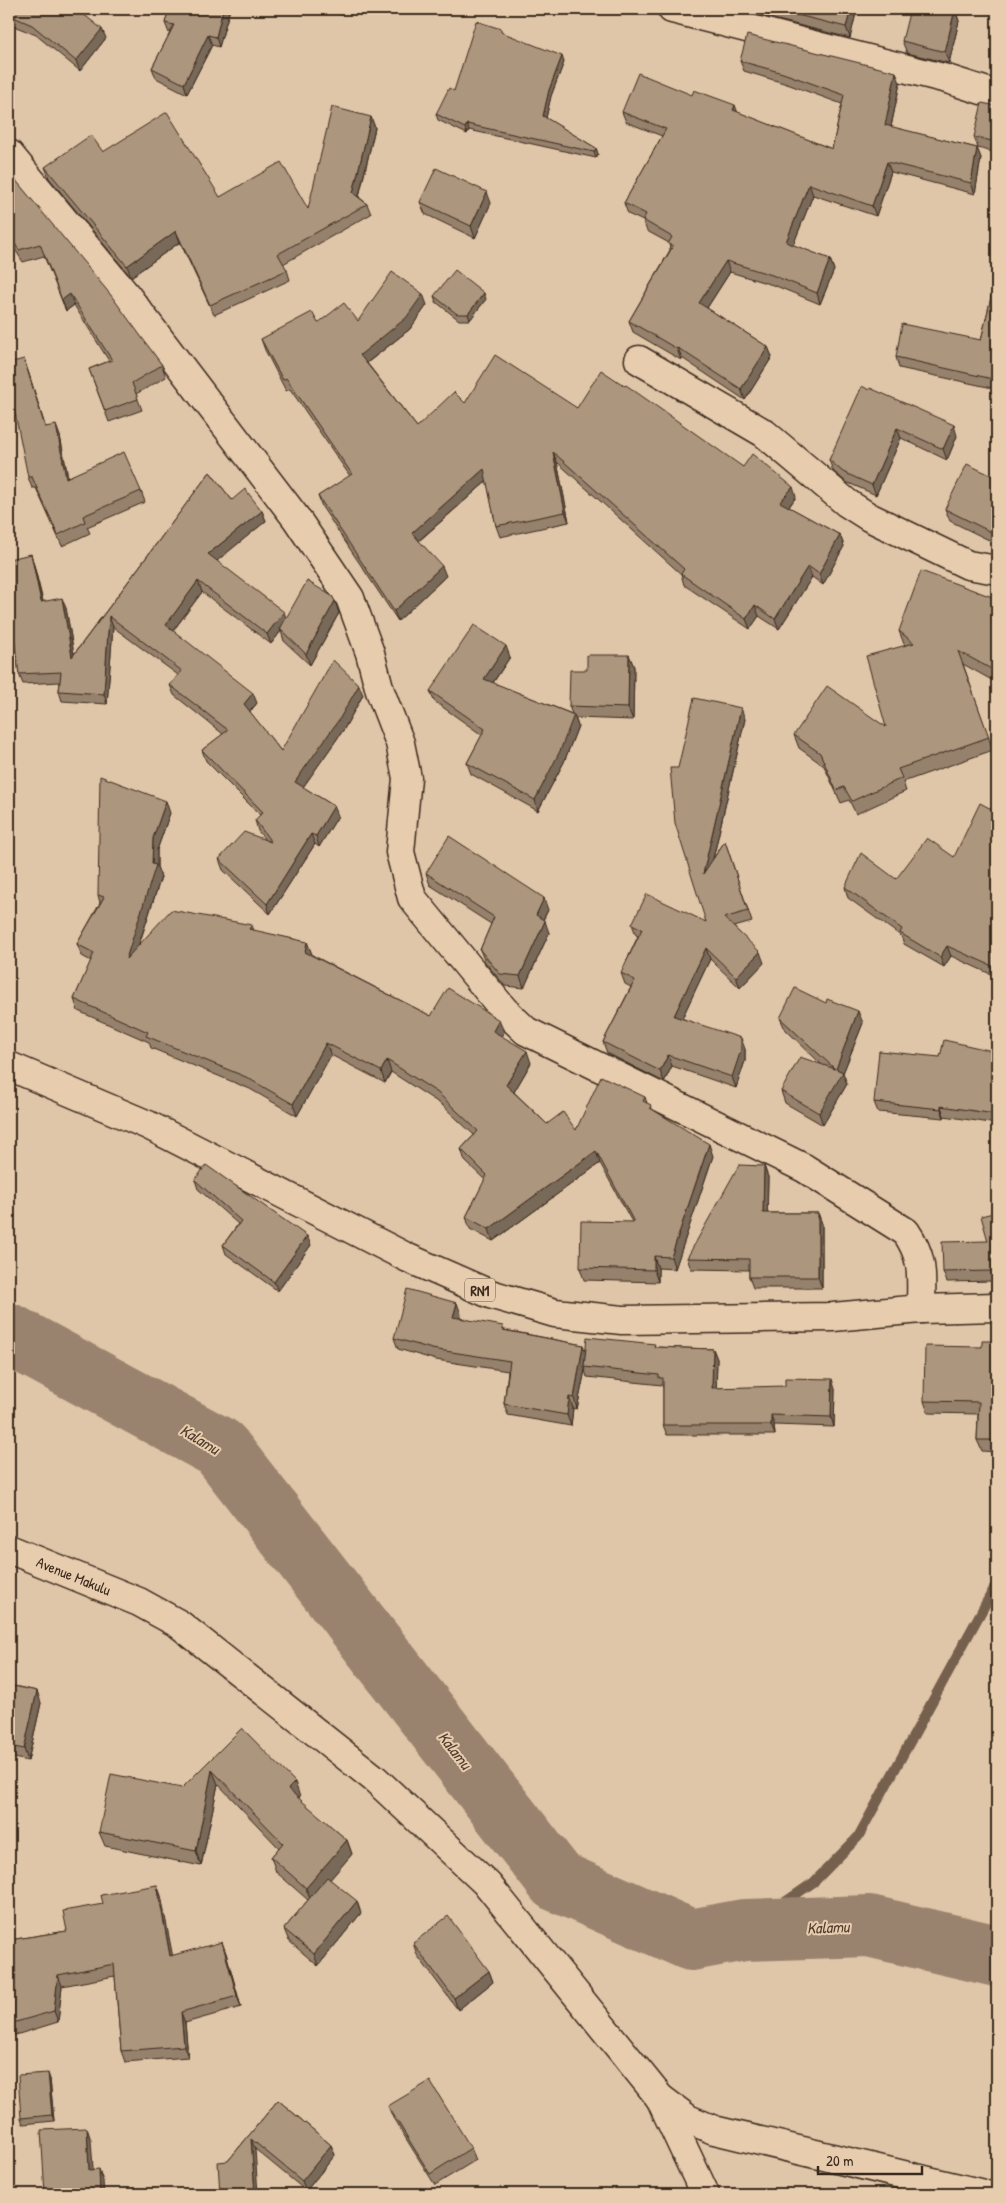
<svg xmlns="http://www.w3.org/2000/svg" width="1006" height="2203" font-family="'Patrick Hand',sans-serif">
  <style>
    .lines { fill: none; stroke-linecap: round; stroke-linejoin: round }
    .stream { stroke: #745f4e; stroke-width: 10 }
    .river { stroke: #9a836e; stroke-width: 62 }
    .street-casing { stroke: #3b2a1e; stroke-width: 31 }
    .secondary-casing { stroke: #3b2a1e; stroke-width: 31 }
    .highway-casing { stroke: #3b2a1e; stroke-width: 31 }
    .street { stroke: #e7ccae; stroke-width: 28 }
    .secondary { stroke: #e7ccae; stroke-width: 28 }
    .highway { stroke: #e7ccae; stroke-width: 28 }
    .wall { fill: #95816c; stroke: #3b2a1e }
    .shaded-wall { fill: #796958; stroke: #3b2a1e }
    .building { fill: #ad967e; stroke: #3b2a1e }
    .labels { text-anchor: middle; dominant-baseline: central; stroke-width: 4; stroke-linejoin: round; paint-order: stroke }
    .shield { fill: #e7ccae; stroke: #6f5b49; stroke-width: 1 }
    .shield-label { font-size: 14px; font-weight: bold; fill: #3b2a1e }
    .street-label { font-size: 15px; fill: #3b2a1e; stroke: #e7ccae }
    .water-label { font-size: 16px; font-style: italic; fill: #4e3c2e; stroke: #e7ccae }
  </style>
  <rect width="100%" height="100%" fill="#e0c6a8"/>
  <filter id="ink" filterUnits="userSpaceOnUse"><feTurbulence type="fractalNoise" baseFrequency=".02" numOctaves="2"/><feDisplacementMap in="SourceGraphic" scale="10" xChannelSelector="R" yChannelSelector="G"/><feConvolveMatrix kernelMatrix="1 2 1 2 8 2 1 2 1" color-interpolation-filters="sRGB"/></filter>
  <g filter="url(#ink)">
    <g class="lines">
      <path class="stream" d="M744 1930 814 1882 858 1837 997 1583"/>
      <path class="river" d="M9 1334 220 1448 557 1881 691 1940 744 1930 869 1926 997 1956"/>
      <g class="street-casing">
        <path id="street" d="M672 9 947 79 997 95
          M9 154 126 295 296 518 350 598 370 653 380 691 400 743 407 778 400 852 412 898 504 1010 526 1031 804 1168 906 1232C925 1260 921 1277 921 1309
          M639 360 764 433 847 503 869 517 968 565 997 570
          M660 2098 688 2119 714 2130 984 2194"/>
      </g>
      <g class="secondary-casing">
        <g id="secondary">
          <path id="s1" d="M9 1549 139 1602 179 1624 375 1779 488 1885 660 2098 705 2194"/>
        </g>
      </g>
      <g class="highway-casing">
        <path id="highway" d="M9 1066 148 1125 408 1258 490 1294 555 1313 622 1320 833 1317 921 1309 997 1307"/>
      </g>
      <use href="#street" class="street"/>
      <use href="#secondary" class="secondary"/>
      <use href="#highway" class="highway"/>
    </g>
    <path class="wall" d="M9 9 106 38 80 71 36 35 9 24Z
      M169 9H230L219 47 212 45 187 94 156 78 152 68 170 33H169L165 23Z
      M320 9H344L342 15Z
      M734 9H857L850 38Z
      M955 9 959 21 949 63 907 53 902 41Z
      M503 33 564 62 551 96 546 118 596 148 598 154 596 158 469 130 467 134 438 120 436 114Z
      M740 61 900 83 891 127 977 148 981 158 975 194 891 172 876 216 813 195 793 245 830 259 834 270 820 304 776 286 730 272 707 308 768 347 772 357 745 400 682 358 681 360 633 332 629 321 670 250 669 243 647 231 643 221 628 214 624 203 662 136 626 122 622 112H737L832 149 842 104 787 84 744 71Z
      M997 106V153L978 148 974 137Z
      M371 117 375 128 359 197 367 204 371 214 283 264 287 270 290 280 214 315 180 242 131 277 49 178 45 167 103 152 220 197 308 209Z
      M9 172 162 365 166 377 136 394 142 410 109 422 89 369 109 361 74 305 66 311 44 256 23 262 9 240Z
      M420 202 491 203 475 238 425 214Z
      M997 272V389L899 368 896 357 981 340Z
      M9 296 13 310 9 311Z
      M434 296 486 299 470 320H459L436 302Z
      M427 305 410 329 367 363 417 427 465 403 577 408 743 467 796 497 789 507 840 535 844 546 823 585 812 577 779 629 759 616 750 629 684 585 681 574 557 462 569 522 500 537 496 526 487 481 419 541 446 576 398 621 322 507 318 496 350 476 290 389 286 391 265 350 261 339 318 323 358 321Z
      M28 371 45 427 60 436 68 477 141 491 145 502 87 527 90 533 62 546 36 488H32L28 477Z
      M869 390 957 436 947 460 901 438 876 495 846 482 833 471 829 460Z
      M210 472 232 500 262 511 266 521 216 561 286 618 332 596 339 613 310 665 284 641 281 631 271 644 202 592 173 631 257 703 250 712 281 751 363 695 344 729 303 787 334 806 338 816 319 847 315 844 270 914 223 870 219 859 265 840 258 831 255 820 260 815 206 761 202 750 223 734 174 695 170 685 178 675 113 627 107 704 62 701 59 691 60 682 23 684 19 674 10 608H9V559L34 565 43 601 66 608 74 654Z
      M997 478V544L950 521 945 509Z
      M997 597V683L963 664 993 750 903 782 906 791 856 814 849 800 841 803 824 766 799 748 794 735 886 727 905 645 904 644 899 631Z
      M629 655 634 667 633 720 575 718 578 726 564 762 538 811 471 774 467 763 482 735 434 701 430 691 510 657 493 683 572 714 569 706 587 670Z
      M745 719 713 859 725 841 752 922 734 927 764 963 740 988 710 959 682 1018 745 1049V1061L736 1088 672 1066 664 1082 607 1053 603 1042 631 987 625 984 621 973 638 936 636 935 632 924 706 922 678 768Z
      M997 812V977L951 956 944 967 904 944 901 936 848 898 845 887 896 879 954 857Z
      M170 813 157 850V867L161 877 139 945 254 931 307 942 312 955 431 1016 504 1032 501 1036 531 1063 514 1092 547 1124 576 1130 645 1097 647 1103 653 1110 713 1156 675 1269 658 1268V1282L584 1280 580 1268 632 1222 600 1163 493 1241 470 1229 466 1217 485 1180 465 1161 461 1149 474 1135 442 1105 391 1072 385 1083 331 1055 297 1116 250 1089 151 1048 149 1042 78 1011 74 999 91 961 82 956 77 944 100 903 98 895Z
      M426 873 548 910 543 920 549 933 524 988 505 986 485 962 480 950 491 924 430 885Z
      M780 1018 863 1023 843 1073 847 1084 823 1125 785 1103 781 1091 822 1065 785 1029Z
      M997 1052V1124L944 1116V1118L878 1112 874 1102 940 1057Z
      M764 1166 768 1177 767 1213H818L822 1224V1288H753L749 1277V1270L691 1269 687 1258Z
      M195 1180 311 1245 278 1291 226 1254 223 1245 238 1224 198 1189Z
      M997 1212V1280L994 1281 947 1282 943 1272 988 1241Z
      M461 1314 459 1318 505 1330 583 1345 585 1352 656 1347 713 1349 717 1359 716 1388 835 1389 834 1427 774 1425 775 1435H667L663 1425V1388L662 1385 587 1377 585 1370 577 1409 573 1408 571 1426 508 1415 504 1404 508 1371 436 1360 398 1349 394 1338Z
      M997 1341V1452L982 1451 977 1440 978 1414 928 1413 924 1401 982 1347Z
      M9 1685 37 1691 41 1703 28 1761 9 1757Z
      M242 1728 300 1797 298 1798 347 1840 352 1854 330 1879 361 1913 318 1966 289 1941 284 1929 308 1900 276 1872 271 1857 279 1848 218 1784 201 1866 105 1846 99 1832 182 1788Z
      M157 1885 161 1896 172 1956 226 1953 241 2007 185 2023 188 2057 125 2062 121 2051 115 1976 62 1986 58 2022 9 2037V1940L67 1931 103 1904Z
      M413 1943 489 1971 493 1982 458 2010 417 1955Z
      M50 2079 54 2121 23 2124 21 2118Z
      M278 2100 331 2145 335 2155 306 2191 255 2149 228 2161Z
      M388 2106 471 2148 476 2160 435 2185 393 2118Z"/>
    <path class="shaded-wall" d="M223 9H230L219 47 216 37Z
      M340 9H344L342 15Z
      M851 9H857L850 38 846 27Z
      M955 9 959 21 949 63 945 52Z
      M102 29 106 38 80 71 76 61Z
      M208 35 212 45 187 94 184 84Z
      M562 56 564 62 551 96 545 122 543 116 549 90Z
      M896 72 900 83 889 136 885 125Z
      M735 105 739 116 733 110Z
      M371 117 375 128 357 204 353 193Z
      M467 124 469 130 467 134 465 128Z
      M596 148 598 154 596 158 594 152Z
      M977 148 981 158 975 194 971 183Z
      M887 162 891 172 876 216 872 206Z
      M809 184 813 195 790 253 786 242Z
      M487 192 491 203 475 238 471 226Z
      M176 231 180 242 131 277 127 266Z
      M830 259 834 270 820 304 817 293Z
      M726 261 730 272 703 314 699 303Z
      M484 293 486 299 470 320 468 314Z
      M70 294 74 305 66 311 62 300Z
      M423 294 427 305 410 329 364 365 360 355Z
      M768 347 772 357 745 400 741 389Z
      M678 348 682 358 681 360 677 349Z
      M24 359 28 371 49 438 45 427Z
      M56 425 60 436 70 489 66 478Z
      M954 425 957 436 947 460 943 449Z
      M897 428 901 438 876 495 872 485Z
      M553 452 557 462 569 522 565 512Z
      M484 469 488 480 416 543 412 533Z
      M793 487 796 497 784 513 780 502Z
      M262 511 266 521 212 565 208 554Z
      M997 524V544L993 533Z
      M840 535 844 546 823 585 819 574Z
      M31 554 34 565 45 612 41 602Z
      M442 566 446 576 398 621 394 611Z
      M808 566 812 577 779 629 775 619Z
      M198 581 202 592 169 636 166 625Z
      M62 598 66 608 76 667 72 657Z
      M335 601 339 613 310 665 306 654Z
      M755 605 759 616 750 629 746 619Z
      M284 612 288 623 280 629 281 631 271 644 267 634Z
      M109 616 113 627 107 704 104 694Z
      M506 646 510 657 488 690 484 679Z
      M629 655 634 667 633 720 628 708Z
      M359 685 363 695 344 729 299 793 295 782Z
      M253 693 257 703 248 714 244 704Z
      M741 708 745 719 707 885 703 874Z
      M574 715 578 726 564 762 538 811 535 800Z
      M166 801 170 813 157 850V867L161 877 130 971 126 959 152 864 153 838Z
      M334 806 338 816 319 847 316 836Z
      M311 834 315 844 270 914 267 904Z
      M544 898 548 910 540 926 536 915Z
      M545 921 549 933 524 988 520 976Z
      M252 925 256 936 249 929Z
      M307 942 312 954 310 963 305 952Z
      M947 946 951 956 944 967 940 957Z
      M706 948 710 959 678 1027 674 1016Z
      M760 952 764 963 740 988 736 977Z
      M858 1011 863 1023 843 1073 847 1084 823 1125 819 1113Z
      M499 1020 504 1032 497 1043 493 1031Z
      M741 1038 745 1049V1061L736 1088 732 1077Z
      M326 1043 331 1055 297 1116 293 1104Z
      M527 1051 531 1063 511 1097 506 1085Z
      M668 1055 672 1066 664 1082 660 1071Z
      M387 1060 391 1072 385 1083 381 1071Z
      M941 1106 944 1116V1118L941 1109Z
      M709 1144 713 1156 675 1269 671 1257Z
      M596 1151 600 1163 493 1241 489 1229Z
      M764 1166 768 1177 767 1224 763 1213Z
      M818 1213 822 1224V1288L818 1277Z
      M307 1236 311 1245 278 1291 274 1282Z
      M654 1256 658 1268V1282L654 1270Z
      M457 1303 461 1314 457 1328 453 1317Z
      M583 1345 587 1356 584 1367 585 1370 577 1409 574 1398Z
      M713 1349 717 1359 716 1398 712 1388Z
      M832 1379 835 1389 834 1427 831 1417Z
      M569 1397 573 1408 571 1426 567 1415Z
      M771 1415 774 1425 775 1435 771 1425Z
      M37 1691 41 1703 28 1761 24 1749Z
      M212 1770 218 1784 201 1866 196 1851Z
      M295 1782 300 1797 293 1804 288 1789Z
      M347 1840 352 1854 311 1902 306 1888Z
      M157 1885 161 1896 175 1968 170 1956Z
      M357 1901 361 1913 318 1966 314 1954Z
      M222 1942 226 1953 241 2007 237 1996Z
      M489 1971 493 1982 458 2010 454 1998Z
      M58 1975 62 1986 58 2022 54 2011Z
      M181 2012 185 2023 188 2057 184 2046Z
      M48 2073 50 2079 54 2121 52 2115Z
      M87 2128 91 2140 94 2182 89 2170Z
      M251 2139 255 2149 258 2194H255Z
      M331 2145 335 2155 306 2191 302 2181Z
      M99 2169 103 2181 104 2194H100Z"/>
    <path class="building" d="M9 9H77L102 29 76 61 32 25 9 15Z
      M169 9H223L216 37 208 35 184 84 152 68 174 25 165 23Z
      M773 9H851L846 27Z
      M910 9H955L945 52 902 41Z
      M476 21 501 29V32L562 56 549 90 543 116 596 148 594 152 467 124 465 128 436 114 449 88 454 91Z
      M747 35 896 72 885 125 977 148 971 183 887 162 872 206 809 184 786 242 830 259 817 293 772 275 726 261 699 303 768 347 741 389 678 348 677 349 629 321 673 246 668 244 672 237 643 220 646 214 624 203 666 129 622 112 638 73 692 95 694 90 735 105 733 110 832 149 844 95 783 73 740 61Z
      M982 103 997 106V142L974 137Z
      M332 107 371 117 353 193 367 204 278 254 287 270 210 305 176 231 127 266 45 167 91 135 103 152 167 112 220 197 281 162 308 209Z
      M436 168 487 192 471 226 420 202Z
      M9 172 110 294 162 365 132 383 138 399 105 411 89 369 112 360 70 294 62 300 40 244 19 250 9 235Z
      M455 270 484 293 468 314H457L434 296Z
      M392 272 423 294 406 318 360 355 417 427 454 392 465 403 495 355 577 408 601 370 625 386 626 385 743 467 752 454 793 487 780 502 840 535 819 574 808 566 775 619 755 605 746 619 681 574 684 569 553 452 565 512 496 526 484 469 412 533 442 566 394 611 318 496 352 474 286 378 283 380 261 339 312 312 318 323 344 303 358 321Z
      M997 272V380L896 357 902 324 981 340Z
      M24 359 45 427 56 425 66 478 124 452 141 491 83 516 85 522 58 535 32 477H28L9 383V363Z
      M862 386 869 390 870 388 954 425 943 449 897 428 872 485 843 472 829 460Z
      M967 464 997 478V524L993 533 945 509Z
      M210 472 232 500 245 489 262 511 208 554 284 612 267 634 198 581 166 625 253 693 244 704 281 751 333 660 359 685 340 718 295 782 334 806 316 836 311 834 267 904 219 859 244 832 271 842 255 820 263 812 202 750 228 730 170 685 182 671 109 616 104 694 59 691 61 672 19 674 9 601V559L31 554 41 602 62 598 72 657Z
      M921 571 995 598 996 597H997V672L958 651 989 737 898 769 902 778 852 801 844 787 836 790 820 753 794 735 827 686 886 727 866 656 914 643 899 631Z
      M307 581 332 596 335 601 306 654 280 629Z
      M474 625 506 646 484 679 574 715 560 751 535 800 467 763 485 729 430 691Z
      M587 655H629L628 708 569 706 570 670H587Z
      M694 698 741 708 703 874 725 841 748 911 724 918 760 952 736 977 706 948 674 1016 741 1038V1050L732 1077 668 1055 660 1071 603 1042 635 980 621 973 642 929 632 924 647 894 706 922 675 823 670 768H678Z
      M100 776 166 801 153 838 152 864 156 865 126 959 171 910 252 925 249 929 307 942 305 952 431 1016 448 988 499 1020 493 1031 527 1051 506 1085 547 1124 563 1112 576 1130 601 1076 645 1097 643 1101 651 1105 650 1108 709 1144 671 1257 654 1256V1270L580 1268 581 1221 634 1222 596 1151 489 1229 466 1217 487 1175 461 1149 478 1131 438 1093 387 1060 381 1071 326 1043 293 1104 246 1077 146 1036 148 1032 74 999 94 953 77 944 104 897 98 895Z
      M980 803 997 812V968L947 946 940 957 900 933 902 929 845 887 861 853 896 879 927 838 954 857Z
      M449 836 544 898 536 915 545 921 520 976 500 974 480 950 494 917 426 873Z
      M795 988 826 1003 827 999 858 1011 836 1069 843 1072 819 1113 781 1091 800 1057 835 1069 780 1018Z
      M944 1040 997 1052V1117L995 1116V1114L941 1106V1109L874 1102 879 1051 940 1057Z
      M206 1165 307 1236 274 1282 223 1245 241 1221 195 1180Z
      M739 1165 764 1166 763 1213H818V1277H749V1259L687 1258Z
      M997 1212V1269L991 1271 943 1272 942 1242 988 1241 981 1216Z
      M407 1289 457 1303 453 1317 503 1326V1330L583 1345 574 1398 569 1397 567 1415 504 1404 510 1361 432 1349 394 1338Z
      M587 1337 655 1344 654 1347 713 1349 712 1388 785 1386V1378L832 1379 831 1417 771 1415V1425H663V1378H659V1375L584 1367Z
      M982 1341H997V1440H977L979 1402 924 1401 925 1346 982 1347Z
      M9 1685 37 1691 24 1749 9 1746Z
      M242 1728 295 1782 288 1789 347 1840 306 1888 271 1857 283 1843 212 1770 196 1851 99 1832 111 1774 182 1788Z
      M327 1877 357 1901 314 1954 284 1929Z
      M157 1885 170 1956 222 1942 237 1996 181 2012 184 2046 121 2051 114 1964 58 1975 54 2011 9 2024V1940L67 1931 63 1911 103 1904 101 1895Z
      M448 1916 489 1971 454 1998 413 1943Z
      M48 2073 52 2115 21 2118 18 2075Z
      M430 2081 471 2148 430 2174 388 2106Z
      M278 2100 331 2145 302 2181 251 2139 255 2194H220L218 2162 228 2161Z
      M87 2128 89 2170 99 2169 100 2194H45L41 2130Z"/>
  </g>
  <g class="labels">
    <rect class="shield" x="465" y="1278.5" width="30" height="23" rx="4"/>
    <g class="shield-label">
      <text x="480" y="1290">RN1</text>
    </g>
    <g class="street-label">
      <text stroke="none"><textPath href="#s1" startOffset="70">Avenue Makulu</textPath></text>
    </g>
    <g class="water-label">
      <text transform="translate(200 1439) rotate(31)">Kalamu</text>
      <text transform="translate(455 1750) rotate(52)">Kalamu</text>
      <text transform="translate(828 1927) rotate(-2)">Kalamu</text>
    </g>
  </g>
  <rect width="1006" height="2203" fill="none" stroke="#e7ccae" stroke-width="30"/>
  <rect x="15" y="15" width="976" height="2173" fill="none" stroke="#3b2a1e" stroke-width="2" filter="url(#ink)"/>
  <path d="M818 2166v8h104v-8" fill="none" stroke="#3b2a1e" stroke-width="2.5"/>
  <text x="826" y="2166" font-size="15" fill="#3b2a1e" stroke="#e7ccae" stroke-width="4" paint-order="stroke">20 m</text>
</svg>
